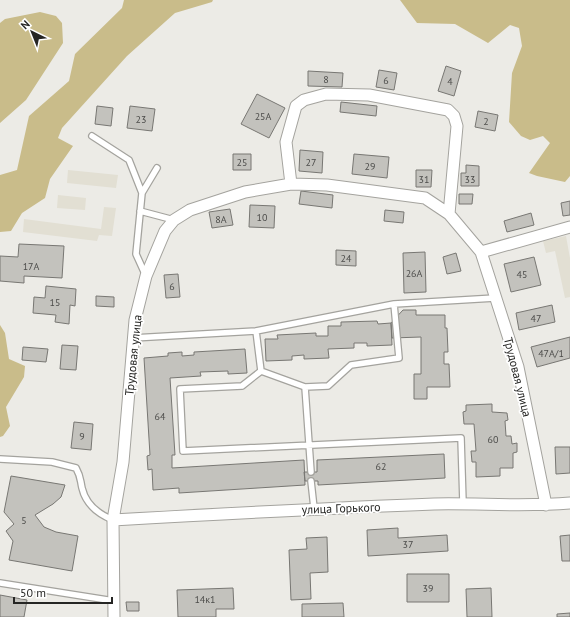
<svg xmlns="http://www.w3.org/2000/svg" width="570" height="617" font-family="'PT Sans',sans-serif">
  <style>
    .built { fill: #e2dfd3 }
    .forest { fill: #c9bc8a }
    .building { fill: #c3c2bd; stroke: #787773 }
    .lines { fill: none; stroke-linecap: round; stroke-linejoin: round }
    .service-casing { stroke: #a4a39e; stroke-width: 8 }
    .minor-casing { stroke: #a4a39e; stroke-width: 13 }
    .service { stroke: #fff; stroke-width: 5.5 }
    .minor { stroke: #fff; stroke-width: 11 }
    .labels { text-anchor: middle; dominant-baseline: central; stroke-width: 3.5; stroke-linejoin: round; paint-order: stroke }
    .number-label { font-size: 10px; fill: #4c4c4a }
    .street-label { font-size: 12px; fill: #252523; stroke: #fff }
  </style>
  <rect width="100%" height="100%" fill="#ecebe6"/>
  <path class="built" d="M68 170 118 175 116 188 67 183Z
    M58 195 86 198 85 210 57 208Z
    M104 207 116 208 112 236 99 235 97 241 23 232 24 219 101 229Z
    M566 236 570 258V297L565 298 555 251 546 253 543 241Z"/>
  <path class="forest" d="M124 0H213L212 2 175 13 127 56 62 128 58 138 73 146 50 179 45 198 22 213 11 231 0 232V175L17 170 29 116 69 81 75 54 122 8Z
    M400 0H570V176L565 182 537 176 529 173 550 143 543 136 530 140 521 136 509 122 512 73 522 46 519 28 510 25 488 43 455 24 417 23Z
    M40 12 56 16 62 23 63 43 26 100 0 123V23L5 19Z
    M0 325 5 333 9 359 25 366 24 377 6 407 10 426 3 436 0 437Z"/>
  <path class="building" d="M446 66 461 71 454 96 438 91Z
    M379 70 397 73 394 90 376 87Z
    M308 71 343 73 342 87 308 86Z
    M257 94 285 108 269 138 241 124Z
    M341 102 377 106 376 116 340 112Z
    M97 106 113 108 111 126 95 124Z
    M130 106 155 109 152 131 127 128Z
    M478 111 498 115 495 131 475 127Z
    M300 150 323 152 322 173 299 171Z
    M233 154H251V170H233Z
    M354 154 389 157 387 178 352 174Z
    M466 165 479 166V186H461V173H466Z
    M416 170H432L431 187H416Z
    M301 191 333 195 332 208 299 204Z
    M459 194H473L472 204H459Z
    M570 201V215L563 216 561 203Z
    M250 205 275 206 274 228 249 227Z
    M230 209 233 225 212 228 209 212Z
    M385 210 404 212 403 223 384 221Z
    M531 213 534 225 507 232 504 221Z
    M19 244 64 246 62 278 24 276V283L0 281V256L18 257Z
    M336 250 356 251V266L336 265Z
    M425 252 426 292 404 293 403 253Z
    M456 253 461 271 447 274 443 257Z
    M534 257 541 285 511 292 504 264Z
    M178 274 180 297 166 298 164 275Z
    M46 286 76 289 75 306 70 305 69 324 55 322 56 315 33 313 34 297 45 298Z
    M96 296 114 297V307L96 306Z
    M552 305 555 322 519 330 516 313Z
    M403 310H416V315H445V328H447L448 352H444V364H449L450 387H427V399H414V374H421V337L392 338 391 323Z
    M377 321 378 324 391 323 392 345 367 346V343H354V348L328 349 329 358 304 359V355L292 356V360L266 361 265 339H278L277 335 316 333V336H328V326H341V322Z
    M570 337V358L537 367 531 347Z
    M62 345 78 346 76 370 60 369Z
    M23 347 48 349 46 362 22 360Z
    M245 349 247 373 228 374V371L200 372 201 376 170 378 175 455H172V468L304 460 305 485 179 493V488L153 490 152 469 148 470 147 456 150 455 144 358 168 356V353L182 352V356L194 355V352Z
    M492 404V412L507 413 508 420 505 421 506 436H511L512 444 517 443V452L513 453V468H500V476L476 477V462H472L471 451H476L474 424H464L463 412 466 411V405Z
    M74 422 93 424 91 450 71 448Z
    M555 447H570V473L556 474Z
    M444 454 445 478 318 485V481H305L304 472H317V460Z
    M11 476 65 485 61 497 53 504 35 515 44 527 56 532 78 536 72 571 9 560 13 541 6 531 14 524 4 512Z
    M398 528V538L447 535 448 551 368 556 367 530Z
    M570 535V561H562L560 536Z
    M327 537 328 572 310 573 311 599 291 600 289 550 307 549 306 538Z
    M407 574H449V602H407Z
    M233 588 234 609H216V617H178L177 590Z
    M491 588 492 617H467L466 589Z
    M0 595 27 600 24 617H0Z
    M126 602H139V611H127Z
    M343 603 344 617H302V604Z
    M570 613V617H557V614Z"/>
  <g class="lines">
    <g class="service-casing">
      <path id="service" d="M92 136 129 160 142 193
        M140 211 174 220
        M146 276 136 254 142 193 157 168
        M394 304 495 298
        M256 331 261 371
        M133 338 256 331 394 304 399 358 351 365 328 386 305 387 311 472
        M305 387 261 371 242 386 180 389 183 451 461 438 463 503
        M0 459 52 462 76 468C81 477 80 479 82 488 86 505 98 514 113 520
        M311 481 314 508
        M0 583 114 601"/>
    </g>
    <g class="minor-casing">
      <path id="minor" d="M291 184 286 142 296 106 304 100 326 94 369 95 448 110 454 116 457 126 449 214
        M481 252 570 227
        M113 520C220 514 327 508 434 504 479 503 525 507 570 503
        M114 617 113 520 123 462 135 320 146 276 165 231 174 220 190 210 245 192 291 184 327 185 425 198 449 214 481 252 518 367 546 505"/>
    </g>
    <use href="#service" class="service"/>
    <use href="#minor" class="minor"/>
  </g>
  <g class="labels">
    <g class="number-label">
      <text x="326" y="79">8</text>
      <text x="386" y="80">6</text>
      <text x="450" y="81">4</text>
      <text x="263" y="116">25А</text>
      <text x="141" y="119">23</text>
      <text x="486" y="121">2</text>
      <text x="242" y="162">25</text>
      <text x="311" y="162">27</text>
      <text x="370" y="166">29</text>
      <text x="424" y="179">31</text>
      <text x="470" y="179">33</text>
      <text x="262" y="217">10</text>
      <text x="221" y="219">8А</text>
      <text x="346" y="258">24</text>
      <text x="31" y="266">17А</text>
      <text x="414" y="273">26А</text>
      <text x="522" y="274">45</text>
      <text x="172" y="286">6</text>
      <text x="55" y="302">15</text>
      <text x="536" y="318">47</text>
      <text x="551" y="353">47А/1</text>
      <text x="160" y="416">64</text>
      <text x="82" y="436">9</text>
      <text x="493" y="439">60</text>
      <text x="381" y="466">62</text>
      <text x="24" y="520">5</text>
      <text x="408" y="544">37</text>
      <text x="428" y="588">39</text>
      <text x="205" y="599">14к1</text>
    </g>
    <g class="street-label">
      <text transform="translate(133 355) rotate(-84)">Трудовая улица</text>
      <text transform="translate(518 377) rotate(76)">Трудовая улица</text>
      <text transform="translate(341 508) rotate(-2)">улица Горького</text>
    </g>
  </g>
  <g transform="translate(32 32) rotate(317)" stroke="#ffffff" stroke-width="3" paint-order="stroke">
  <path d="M0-3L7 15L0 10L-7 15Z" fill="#252523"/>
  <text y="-6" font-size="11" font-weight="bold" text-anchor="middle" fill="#252523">N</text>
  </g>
  <path d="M14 597v6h98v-6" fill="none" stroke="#252523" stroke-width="2"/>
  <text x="20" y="597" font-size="12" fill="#252523" stroke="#ffffff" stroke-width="3" paint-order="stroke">50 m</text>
</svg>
